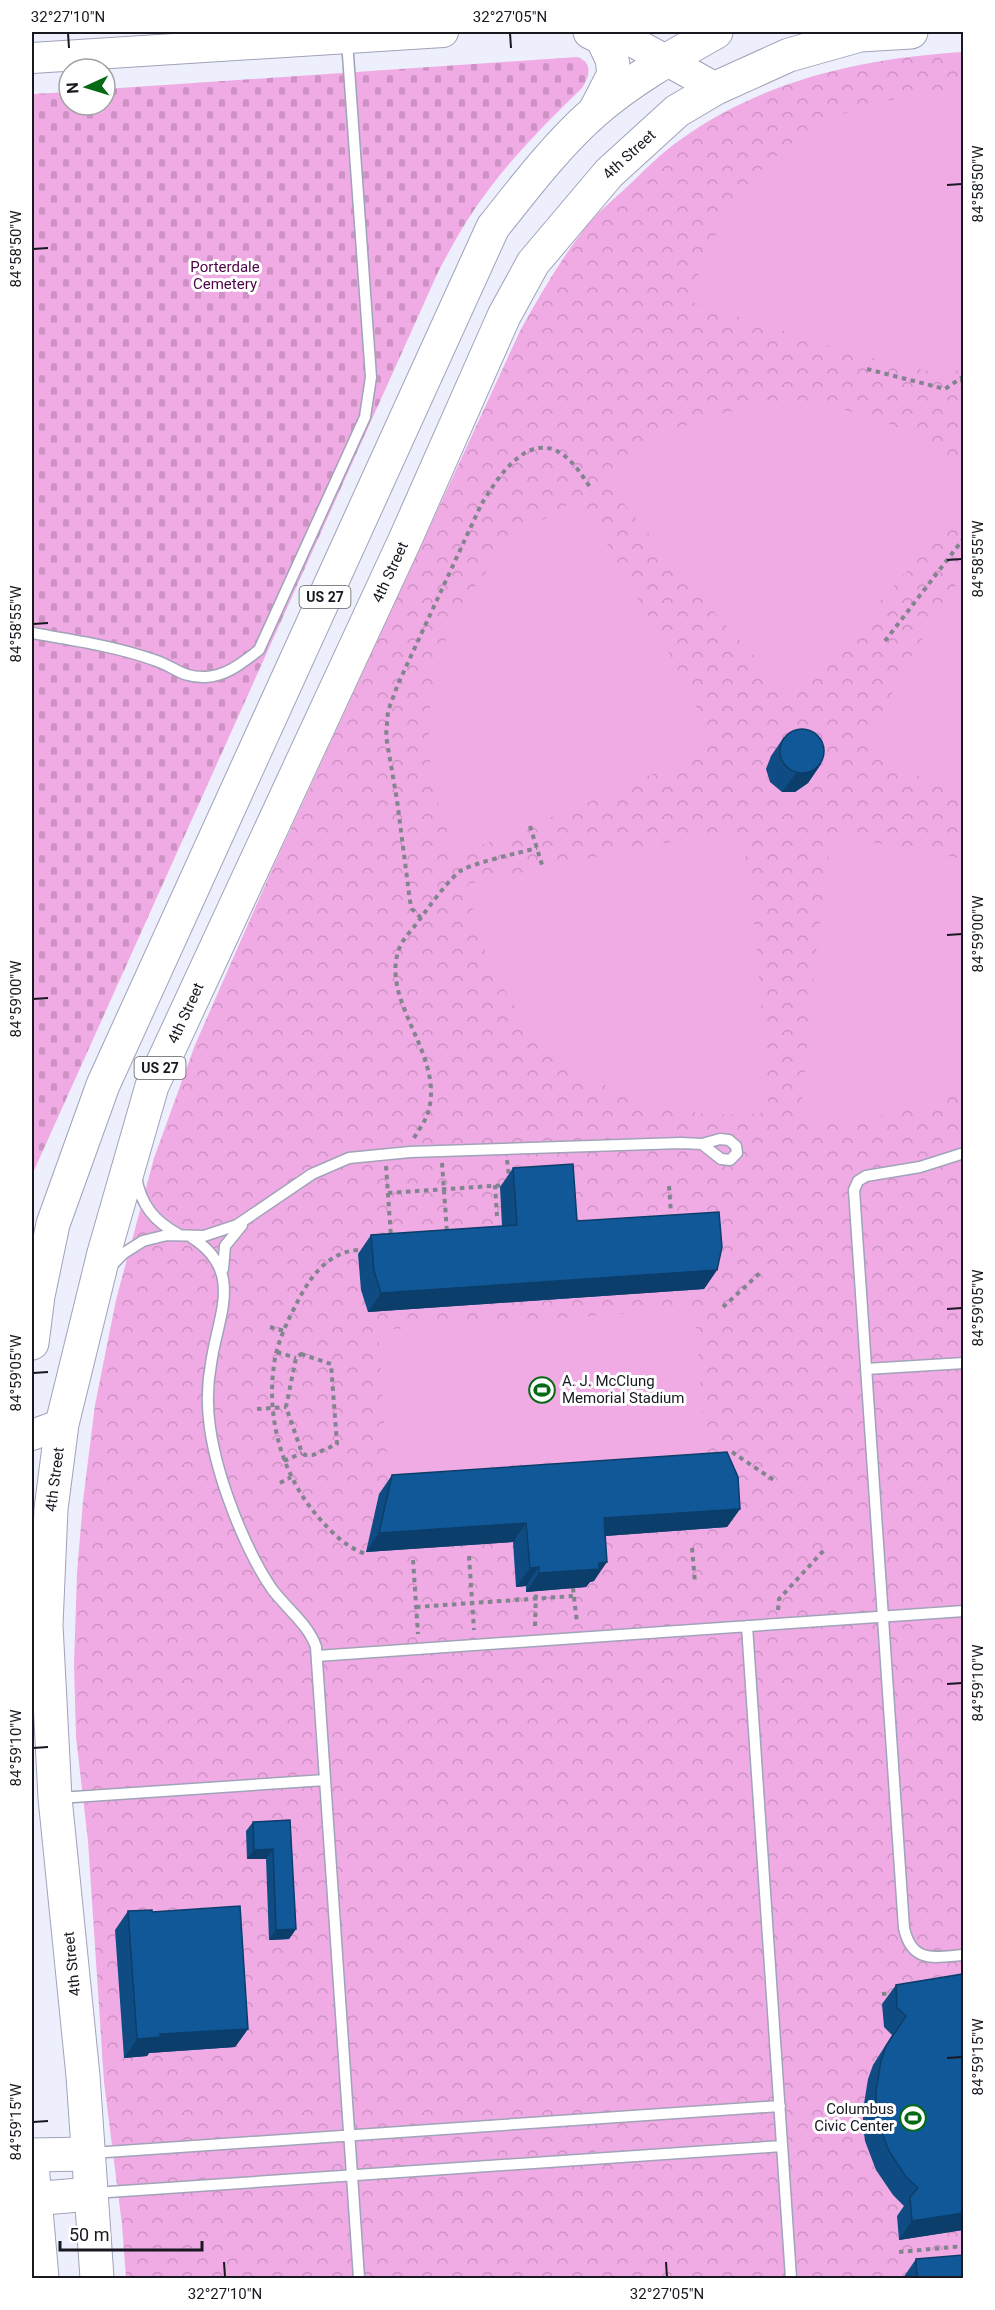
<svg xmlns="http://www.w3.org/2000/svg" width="995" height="2310" font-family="Roboto,sans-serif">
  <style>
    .cemetery { fill: url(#cemetery-stones) }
    .park { fill: url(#park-crowns) }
    .garden { fill: #f0abe4 }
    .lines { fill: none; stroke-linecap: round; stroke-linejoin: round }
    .lane-casing { stroke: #a0a3b9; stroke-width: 13 }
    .secondary-casing { stroke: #a0a3b9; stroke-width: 32 }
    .primary-casing { stroke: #a0a3b9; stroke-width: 35 }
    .highway-casing { stroke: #a0a3b9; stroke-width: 35 }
    .path { stroke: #82848f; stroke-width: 4; stroke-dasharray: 4.5 4.5; stroke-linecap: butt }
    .lane { stroke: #fff; stroke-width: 10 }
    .secondary { stroke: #fff; stroke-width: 30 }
    .primary { stroke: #fff; stroke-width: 33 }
    .highway { stroke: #fff; stroke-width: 33 }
    .wall { fill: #0f4c84 }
    .shaded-wall { fill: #0c3e6b }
    .building { fill: #115899; stroke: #0c3e6b; stroke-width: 1.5 }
    .ticks { fill: none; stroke: #171820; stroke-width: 2 }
    .labels { text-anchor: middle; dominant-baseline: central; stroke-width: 6; stroke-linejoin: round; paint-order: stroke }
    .shield { fill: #fff; stroke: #5d5d63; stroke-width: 1.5 }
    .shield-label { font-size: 14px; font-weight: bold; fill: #171820 }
    .street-label { font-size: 15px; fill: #171820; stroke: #fff }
    .park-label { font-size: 15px; fill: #4c0546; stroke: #fff }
    .poi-label { font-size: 15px; fill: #171820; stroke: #fff; text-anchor: start }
    .neatline { fill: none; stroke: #171820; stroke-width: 2 }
    .ticks-label { font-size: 15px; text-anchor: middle; fill: #171820 }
  </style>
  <defs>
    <pattern id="cemetery-stones" width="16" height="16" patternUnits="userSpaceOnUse" patternTransform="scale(1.5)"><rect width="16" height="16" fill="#f0abe4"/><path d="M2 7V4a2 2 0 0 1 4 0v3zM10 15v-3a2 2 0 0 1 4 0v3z" fill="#cd92c3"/></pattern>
    <pattern id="park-crowns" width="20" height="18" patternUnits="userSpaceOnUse" patternTransform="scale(1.5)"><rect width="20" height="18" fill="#f0abe4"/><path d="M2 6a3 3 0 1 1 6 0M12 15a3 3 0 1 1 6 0" fill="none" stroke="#cd92c3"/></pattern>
  </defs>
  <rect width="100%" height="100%" fill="#edeffd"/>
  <path class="cemetery" d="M577 57C593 62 590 76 582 88 543 126 505 164 474 210 461 229 450 250 439 270L32 1175V94L69 92V105H105V89Z"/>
  <path class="park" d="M963 52V2278H126L122 2225 104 2082 88 1841 76 1737 74 1665 77 1573 83 1501 95 1405 116 1300 154 1158 195 1045 274 865 520 331C540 295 560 260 586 227 598 212 614 199 628 186 645 170 661 153 680 140 763 80 863 58 963 52Z"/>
  <path class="garden" d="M919 95H963V366L948 376 857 354 691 302C711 218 766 144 848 112 871 103 895 99 919 95Z
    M802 403C867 411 913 427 963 470V509L862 621 799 683 781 684 719 618 605 481C665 423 721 407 802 403Z
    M581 498 669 653 709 732 703 750 619 790 457 855C392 715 442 566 581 498Z
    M963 574V799L875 754 869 736 913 654Z
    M728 833 744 844 756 937 769 1112C616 1132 490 1037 468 884L641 847Z
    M844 837 963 859V1092C908 1115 861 1123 801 1114 809 1025 816 936 830 848Z
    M695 1309 705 1452 388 1473 378 1330Z"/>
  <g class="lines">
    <g class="lane-casing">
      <path id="lane" d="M32 633C72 640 115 646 154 660 176 667 181 678 206 677 227 676 243 662 259 650L365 417 371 377 347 41
        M964 1153 920 1167 866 1176 858 1181 854 1190 904 1928C912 1964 934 1957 964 1955
        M136 1177C141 1205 154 1221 178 1234
        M191 1237C245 1271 218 1314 211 1364 207 1385 207 1407 210 1428 217 1477 244 1548 272 1589 286 1608 309 1625 316 1647L359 2278
        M111 1266 124 1253 143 1241 167 1235 204 1236 237 1225 312 1174 349 1158 410 1152 681 1143 702 1144 721 1159 730 1160 737 1153 736 1146 729 1140 720 1139 702 1144
        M223 1269 225 1246 242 1225
        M866 1369 964 1363
        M747 1626 791 2278
        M317 1656 964 1611
        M59 1798 325 1780
        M92 2153 780 2106
        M94 2193 782 2146"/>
    </g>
    <g class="secondary-casing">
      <path id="secondary" d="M615 32 716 88
        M32 58 443 32
        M32 1435 62 1424"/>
    </g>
    <g class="primary-casing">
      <path id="primary" d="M32 2155 88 2154
        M32 2199 91 2194"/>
    </g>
    <g class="highway-casing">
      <g id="highway">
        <path d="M590 32 602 38 612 59 614 74 596 109"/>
        <path d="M32 1343 38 1296 53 1224 103 1085 493 227C525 187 555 147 593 113 629 81 675 55 716 32"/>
        <path d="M32 2165 42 2278"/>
        <path id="s1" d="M97 2278 83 2076 55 1798 46 1625 51 1509 62 1424 104 1253 152 1086 405 540 504 316 533 263 609 173 677 111 716 88 789 55 860 35 911 32"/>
      </g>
    </g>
    <path class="path" d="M867 369 945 389 964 376
      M962 378 964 402
      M885 641 964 538
      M530 826 543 868
      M421 918 412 909 410 901 397 800 386 736 388 711 398 684 481 505C496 480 527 430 562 454 575 463 583 477 592 490
      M414 1138C418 1131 423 1124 426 1118 450 1059 379 1004 399 949 403 938 413 929 420 919 428 908 451 876 462 870 480 861 515 854 537 848
      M507 1160 509 1177
      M442 1163 447 1233
      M386 1166 391 1237
      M495 1185 497 1216
      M669 1186 671 1213
      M388 1193 506 1185
      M358 1250C330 1252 313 1273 300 1297 289 1318 277 1341 274 1365 266 1420 283 1477 319 1518 332 1533 347 1548 366 1554
      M723 1307 761 1272
      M270 1327 284 1331
      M277 1352 296 1358
      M301 1354 331 1364 337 1444 313 1455H305L302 1453 286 1407 296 1358Z
      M257 1409 286 1407
      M732 1452 775 1481
      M284 1461 302 1453
      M280 1483 291 1477
      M692 1548 695 1583
      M469 1556 474 1630
      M413 1560 418 1634
      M573 1588 577 1623
      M416 1607 573 1596
      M778 1610 779 1599 824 1550
      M535 1626 536 1591
      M882 1994 894 1993
      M899 2252 964 2246"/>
    <use href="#lane" class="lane"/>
    <use href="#secondary" class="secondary"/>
    <use href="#primary" class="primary"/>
    <use href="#highway" class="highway"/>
  </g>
  <path class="wall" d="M784 737 821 764 808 783 795 792H782L770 782 766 769 771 756Z
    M513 1168 577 1221 717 1270 704 1289 368 1312 361 1290 358 1254 371 1235 502 1226 500 1187Z
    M392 1475 740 1509 727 1527 606 1536 594 1581 590 1582 586 1587 526 1592V1586L516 1587 513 1542 366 1552 379 1494Z
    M290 1820 296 1929 289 1939 269 1940 266 1859H247L246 1831 253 1822Z
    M128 1911 152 1912 248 2029 235 2047 149 2053 147 2056 124 2058 115 1930Z
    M963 1974V2230L899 2240 897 2216 904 2206 893 2195 876 2170 865 2141 863 2126V2110L868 2079 873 2065 892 2035 884 2027 882 2004 896 1985Z
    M916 2259 963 2278H903Z"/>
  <path class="shaded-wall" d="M821 764 808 783 795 792H782L796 773Z
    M717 1270 704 1289 368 1312 381 1293Z
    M740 1509 727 1527 591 1537 604 1518Z
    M526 1523 513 1542 366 1552 379 1533Z
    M607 1562 594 1581 590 1582 586 1587 526 1592 539 1573Z
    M539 1567 526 1586 516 1587 530 1568Z
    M273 1849 266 1859H247L254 1850Z
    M296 1929 289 1939 269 1940 276 1930Z
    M248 2029 235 2047 149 2053 147 2056 124 2058 137 2039 160 2034Z
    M963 2213V2230L899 2240 912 2221Z"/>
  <path class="building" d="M780 751a22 22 0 1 1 44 0a22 22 0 1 1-44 0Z
    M573 1164 577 1221 719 1212 722 1247 717 1270 381 1293 374 1271 371 1235 517 1225 513 1168Z
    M727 1452 738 1477 740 1509 604 1518 607 1562 599 1563V1569L539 1573V1567L530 1568 526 1523 379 1533 392 1475Z
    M290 1820 296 1929 276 1930 273 1849 254 1850 253 1822Z
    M240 1906 248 2029 160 2034V2037L137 2039 128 1911 152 1910V1912Z
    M963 1974V2213L912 2221 910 2197 918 2188 906 2177 889 2151 878 2122 876 2107V2091L881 2061 886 2046 906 2016 897 2008 896 1985Z
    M963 2255V2278H917L916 2259Z"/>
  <path class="ticks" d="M68 33 69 48M510 33 511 48M947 185 962 184M33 249 48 248M947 560 962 559M33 624 48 623M947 935 962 934M33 999 48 998M947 1309 962 1308M33 1373 48 1372M947 1684 962 1683M33 1748 48 1747M947 2058 962 2057M33 2122 48 2121M224 2262 225 2277M666 2262 667 2277"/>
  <defs>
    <g id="stadium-ring" transform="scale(1.35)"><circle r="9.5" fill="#fff" stroke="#066a15" stroke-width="1.5"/><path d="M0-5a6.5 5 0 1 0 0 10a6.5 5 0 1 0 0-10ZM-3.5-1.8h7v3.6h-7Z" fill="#066a15"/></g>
  </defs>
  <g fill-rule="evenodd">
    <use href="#stadium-ring" x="542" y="1390"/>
    <use href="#stadium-ring" x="913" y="2118"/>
  </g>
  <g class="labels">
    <g class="shield">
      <rect x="299.5" y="586" width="51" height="22" rx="4.5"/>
      <rect x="134.5" y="1057" width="51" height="22" rx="4.5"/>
    </g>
    <g class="shield-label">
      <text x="325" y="597">US 27</text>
      <text x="160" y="1068">US 27</text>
    </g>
    <g class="street-label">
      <text stroke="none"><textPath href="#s1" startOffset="2259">4th Street</textPath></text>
      <text stroke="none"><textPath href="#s1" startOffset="1773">4th Street</textPath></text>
      <text stroke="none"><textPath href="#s1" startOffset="1287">4th Street</textPath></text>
      <text stroke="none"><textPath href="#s1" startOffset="801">4th Street</textPath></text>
      <text transform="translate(72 1964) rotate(-96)">4th Street</text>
    </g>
    <g class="park-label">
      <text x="225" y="267">Porterdale<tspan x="225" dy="17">Cemetery</tspan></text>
    </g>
    <g class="poi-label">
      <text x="562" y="1381">A. J. McClung<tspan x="562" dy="17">Memorial Stadium</tspan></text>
      <text x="894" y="2109" text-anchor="end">Columbus<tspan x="894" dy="17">Civic Center</tspan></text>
    </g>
  </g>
  <rect width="995" height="2310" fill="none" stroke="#ffffff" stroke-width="66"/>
  <g transform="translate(87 87) rotate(266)"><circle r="28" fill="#ffffff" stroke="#a2a3a6" stroke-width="1.5"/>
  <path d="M0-4.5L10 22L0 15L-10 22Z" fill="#066a15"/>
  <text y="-9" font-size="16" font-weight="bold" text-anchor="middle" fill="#171820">N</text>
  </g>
  <path d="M60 2241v9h142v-9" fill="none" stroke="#171820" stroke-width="3"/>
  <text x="69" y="2241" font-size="18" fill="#171820" stroke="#ffffff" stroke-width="4.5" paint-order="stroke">50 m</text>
  <rect x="33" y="33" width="929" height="2244" class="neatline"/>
  <g class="ticks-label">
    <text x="68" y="22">32°27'10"N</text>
    <text x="510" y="22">32°27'05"N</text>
    <text transform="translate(978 184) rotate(-90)" y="5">84°58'50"W</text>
    <text transform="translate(16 249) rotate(-90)" y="5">84°58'50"W</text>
    <text transform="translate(978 559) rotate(-90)" y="5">84°58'55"W</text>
    <text transform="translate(16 624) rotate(-90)" y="5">84°58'55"W</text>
    <text transform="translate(978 934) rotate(-90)" y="5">84°59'00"W</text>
    <text transform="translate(16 999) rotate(-90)" y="5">84°59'00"W</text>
    <text transform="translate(978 1308) rotate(-90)" y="5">84°59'05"W</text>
    <text transform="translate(16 1373) rotate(-90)" y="5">84°59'05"W</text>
    <text transform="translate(978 1683) rotate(-90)" y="5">84°59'10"W</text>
    <text transform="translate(16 1748) rotate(-90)" y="5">84°59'10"W</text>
    <text transform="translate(978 2057) rotate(-90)" y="5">84°59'15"W</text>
    <text transform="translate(16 2122) rotate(-90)" y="5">84°59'15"W</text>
    <text x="225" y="2299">32°27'10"N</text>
    <text x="667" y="2299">32°27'05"N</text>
  </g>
</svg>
